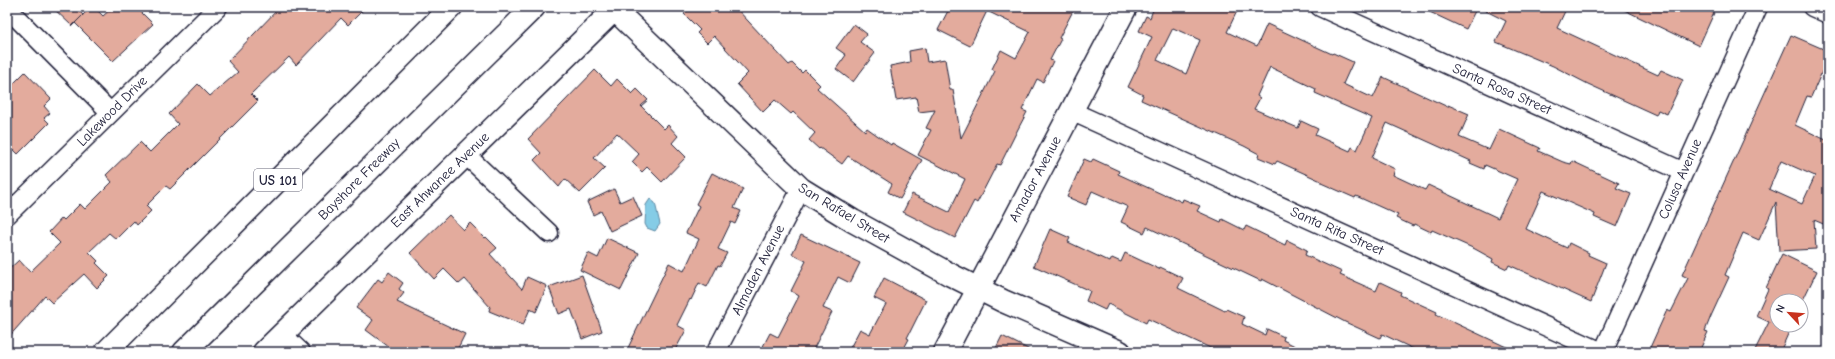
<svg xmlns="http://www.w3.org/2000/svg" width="1835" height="359" font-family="'Comic Neue',sans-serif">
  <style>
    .water { fill: #85cce6; stroke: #5d88a2 }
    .building { fill: #e3ab9d; stroke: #22223b; fill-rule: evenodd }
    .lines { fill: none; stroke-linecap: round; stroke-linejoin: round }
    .street-casing { stroke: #22223b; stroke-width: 21 }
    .secondary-casing { stroke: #22223b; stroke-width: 25 }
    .highway-casing { stroke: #22223b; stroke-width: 25 }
    .street { stroke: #fff; stroke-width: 18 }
    .secondary { stroke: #fff; stroke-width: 22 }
    .highway { stroke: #fff; stroke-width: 22 }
    .labels { text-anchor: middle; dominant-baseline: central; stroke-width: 4; stroke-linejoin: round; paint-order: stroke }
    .shield { fill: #fff; stroke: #646476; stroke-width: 1 }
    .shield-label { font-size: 13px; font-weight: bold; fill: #22223b }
    .street-label { font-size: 14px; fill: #22223b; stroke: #fff }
  </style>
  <rect width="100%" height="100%" fill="#fff"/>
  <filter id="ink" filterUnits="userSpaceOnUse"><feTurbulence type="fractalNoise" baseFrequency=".025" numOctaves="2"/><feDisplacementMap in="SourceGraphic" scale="8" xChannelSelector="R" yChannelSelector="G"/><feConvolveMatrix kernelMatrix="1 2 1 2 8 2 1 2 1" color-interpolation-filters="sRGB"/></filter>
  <g filter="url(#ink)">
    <path class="water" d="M650 199 655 203 660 224 655 231 647 228 645 224 646 205Z"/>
    <path class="building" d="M52 7H75L83 15 72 26Z
      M91 7H94L103 16 113 7H136L153 24 113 61 75 23Z
      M280 7H366L348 25 341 18 296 65 289 57 251 94 258 101 170 189 166 186 146 206 151 211 137 225 134 221 116 239 109 233 89 252 98 261 96 263 109 276 97 288 84 274 52 303 45 296 7 339V271L19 260 30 272 60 243 49 232 62 218 64 220 80 204 85 209 112 182 106 175 140 142 150 152 178 124 169 114 198 84 210 96 238 72 228 61Z
      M691 7H735L789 65 792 63 802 73 805 70 820 85 817 88 865 131 867 128 891 145 892 143 922 160 900 199 888 192 892 184 848 156 842 164 820 148 819 149 809 140 815 133 793 112 791 114 775 100 763 112 737 84 748 73 714 36 707 43 697 33 700 30 684 14Z
      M950 7H1075L1059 38 1061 39 1050 60 1053 61 1043 82 1037 79 1022 110 1027 112 1018 129 1000 165 997 164 977 203 974 201 955 238 903 212 912 194 949 212 965 179 918 155 931 130 926 128 935 110 919 112 916 97 896 100 890 66 910 62 909 51 925 48 927 62 945 59 950 90H953L961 138 995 71 992 69 1001 50 1016 58 1030 32 987 11 970 46 938 30Z
      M1154 7H1239L1227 32 1257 46 1267 24 1332 54 1333 53 1353 62 1343 84 1373 98 1383 77 1448 107V105L1469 114 1459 137 1489 150 1499 129 1540 148 1538 151 1563 162 1571 164 1572 161 1619 183 1616 188 1631 194 1617 227 1594 217 1595 214 1543 191 1526 229 1567 248 1569 243 1589 253 1588 255 1606 263 1591 302 1509 265 1507 269 1492 262 1493 259 1475 249 1432 230 1431 232 1414 224 1413 226 1396 218 1398 215 1356 196 1355 198 1321 183V181L1277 161 1275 164 1258 157 1259 154 1244 146 1141 100 1143 95 1128 87 1152 37 1139 31 1146 16 1150 18ZM1173 28 1200 40 1186 74 1157 60ZM1270 67 1316 89 1315 93 1372 118 1357 150 1352 147 1350 151 1315 135 1318 129 1301 121 1298 128 1254 109 1260 98 1257 96ZM1387 123 1471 161 1470 163 1484 169 1485 165 1517 179 1498 218 1428 185 1425 190 1393 175 1395 169 1372 158Z
      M1419 7H1477L1466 29Z
      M1478 7H1567L1557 28 1658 75 1661 70 1683 80 1667 114 1658 110 1656 115 1588 84 1553 66 1496 42 1506 21Z
      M1618 7H1700L1714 13 1699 46Z
      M854 24 867 34 860 42 875 53 853 82 836 69 846 55 836 48Z
      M1791 35 1828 51V58L1811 97 1807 96 1795 125 1828 141V226L1814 220 1816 249 1779 251 1776 202 1759 240 1743 233 1725 275 1729 277 1711 316 1705 331 1708 332 1699 352H1648L1667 310 1671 312 1688 278 1682 275ZM1781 161 1815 176 1802 204 1769 189Z
      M595 70 611 86 617 79 632 94 637 89 648 100 641 106 664 129 668 125 678 136 672 143 686 157 662 182 647 167 642 172 632 162 639 154 617 133 594 158 605 168 580 193 565 179 559 187 534 160 541 153 528 139Z
      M25 72 51 99 44 106 50 113 44 118 49 123 18 154 7 143V90Z
      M1084 159 1091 162 1093 159 1119 171 1118 174 1164 195 1165 194 1182 202 1183 199 1200 206 1197 211 1221 222 1222 219 1244 230 1246 226 1285 245 1287 240 1307 250 1305 255 1342 272 1340 275 1376 291 1380 282 1401 292 1400 295 1437 312 1436 314 1517 352H1420L1382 334 1380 338 1345 322 1262 279 1261 281 1147 227 1144 233 1121 222 1128 207 1092 191 1086 205 1067 197Z
      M712 173 743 189 734 208 741 211 735 224 731 222 718 249 727 253 720 266 718 265 707 287 699 283 691 300 690 299 677 325 686 330 674 352H626L669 263 684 271 699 239 686 233 699 206 696 204Z
      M614 189 620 202 633 196 642 216 610 231 601 211 593 215 587 202Z
      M449 215 463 230 470 223 485 238 486 237 497 248 490 254 522 289 527 277 547 286 536 312 530 309 523 325 489 311 490 307 465 279 459 284 444 269 434 279 410 253Z
      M1050 229 1070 238 1068 242 1110 262 1112 258 1121 262 1125 253 1159 269 1160 267 1183 278 1178 288 1225 311 1226 309 1244 317 1242 324 1265 335 1267 329 1284 337 1283 340 1307 352H1219L1148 319 1146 323 1108 304 1105 310 1086 301 1090 291 1034 266Z
      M801 235 860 263 850 283 838 277 823 308 832 312 812 352H760L770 333 778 337 799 296 791 291 806 261 792 254Z
      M607 238 639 253 621 290 580 270 588 253 598 258Z
      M1782 254 1817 271 1801 304V301H1777V325H1792L1780 352H1754L1769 322 1756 316 1768 289 1766 288Z
      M389 272 403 283 399 289 404 293 397 302 465 334 456 352H400L389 347 366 330 373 320 356 308 378 279 382 282Z
      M582 275 602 331 582 339 571 309 559 314 549 287Z
      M884 278 926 300 907 338 909 339 902 352H857L850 348 860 329 870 334 886 304 874 298Z
      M1002 336 1034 352H994Z"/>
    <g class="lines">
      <g class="street-casing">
        <path id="street" d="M1320 7 1684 172
          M1812 7 1828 14
          M7 8 110 112
          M1071 111 1602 352
          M466 155 549 233
          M7 215 218 7
          M282 334 301 352
          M716 352 801 189
          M1603 352 1758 7"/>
      </g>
      <g class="secondary-casing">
        <path id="secondary" d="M614 9 801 189 853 221 951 275 1003 301 1120 352
          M264 352 617 7
          M945 352 1126 7"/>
      </g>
      <g class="highway-casing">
        <path id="highway" d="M106 352 451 7
          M184 352 534 7"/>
      </g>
      <use href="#street" class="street"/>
      <use href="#secondary" class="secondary"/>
      <use href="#highway" class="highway"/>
    </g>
  </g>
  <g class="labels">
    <rect class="shield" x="254" y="169" width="48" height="22" rx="3"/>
    <g class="shield-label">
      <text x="278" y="180">US 101</text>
    </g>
    <g class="street-label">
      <text transform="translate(1502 89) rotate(24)">Santa Rosa Street</text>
      <text transform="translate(112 111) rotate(-45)">Lakewood Drive</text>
      <text transform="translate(359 179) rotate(-45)">Bayshore Freeway</text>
      <text transform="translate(1035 179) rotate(-62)">Amador Avenue</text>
      <text transform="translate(1680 179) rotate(-66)">Colusa Avenue</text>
      <text transform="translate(440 180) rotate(-44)">East Ahwanee Avenue</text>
      <text transform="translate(844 213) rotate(31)">San Rafael Street</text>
      <text transform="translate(1337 231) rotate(24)">Santa Rita Street</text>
      <text transform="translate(758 270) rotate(-63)">Almaden Avenue</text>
    </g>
  </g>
  <rect width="1835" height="359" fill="none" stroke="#fff" stroke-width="24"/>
  <rect x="12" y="12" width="1811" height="335" fill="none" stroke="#22223b" stroke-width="1.5" filter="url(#ink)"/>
  <g transform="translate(1789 313) rotate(296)"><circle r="19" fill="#ffffff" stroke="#a7a7b1"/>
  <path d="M0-3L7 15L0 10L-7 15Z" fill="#c8321e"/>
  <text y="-6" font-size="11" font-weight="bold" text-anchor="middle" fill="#22223b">N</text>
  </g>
</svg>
